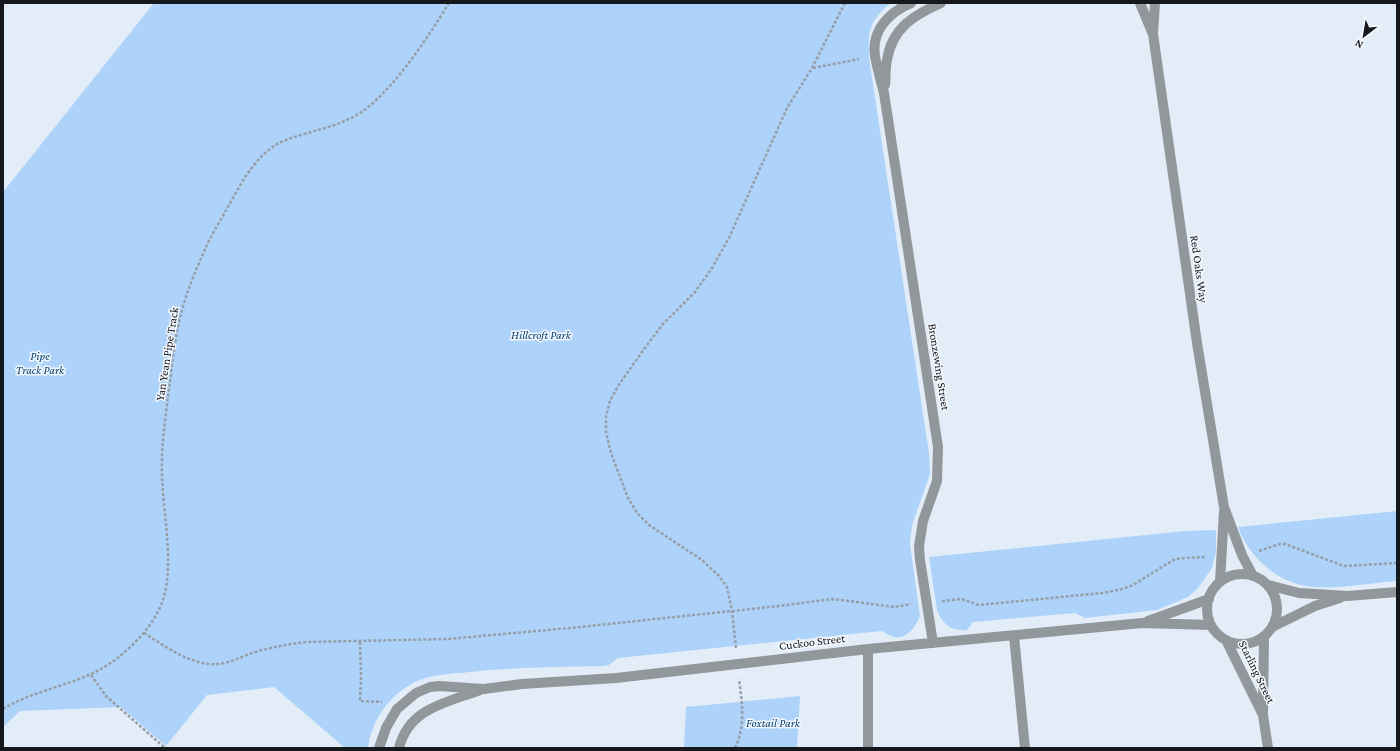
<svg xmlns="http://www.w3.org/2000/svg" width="1400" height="751" font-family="'Crimson Pro',serif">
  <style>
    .green { fill: #aed3fa }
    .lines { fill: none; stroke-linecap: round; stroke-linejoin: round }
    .path { stroke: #969ea7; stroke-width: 2.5; stroke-dasharray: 3 2; stroke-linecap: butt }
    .minor { stroke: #92979b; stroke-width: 10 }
    .labels { text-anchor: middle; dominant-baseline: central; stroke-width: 3; stroke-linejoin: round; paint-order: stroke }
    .street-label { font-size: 12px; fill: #15191d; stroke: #f5f9fe }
    .park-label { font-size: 12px; font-style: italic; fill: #003f70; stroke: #f5f9fe }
  </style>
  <rect width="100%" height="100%" fill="#e2edf8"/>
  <path class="green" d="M154 3H891C869 20 868 32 869 58L929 453 930 474 912 525 910 544 920 616C916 626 907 640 894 637 890 636 886 633 882 631L618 658 609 665 604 666C559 667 515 667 470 672 451 674 431 674 413 683 389 696 371 721 368 748H345L274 687 207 695 166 746 121 707 20 711 3 727V192Z
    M1397 511V581C1370 583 1341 589 1314 587 1280 585 1249 558 1238 527Z
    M1216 530V552L1212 568 1198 588 1188 597 1157 610 1085 618 1075 613 973 622C971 624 969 628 967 630 965 631 962 630 960 630 948 629 941 621 937 610L929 557 1185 531Z
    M800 696 797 748H684L686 707Z"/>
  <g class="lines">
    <path class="path" d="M813 68 859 59
      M1259 551 1280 544H1285L1344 566 1397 563
      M942 601 961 599 979 605 1102 593 1123 589 1133 585 1175 559 1184 558 1206 557
      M144 633C163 645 185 661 208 664 225 666 240 657 255 652 273 647 289 644 307 642L448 639 570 628 770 607 833 599 895 607 911 604
      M360 642 361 677 360 701 382 702
      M736 648 732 611 727 587 719 576 702 560 649 525 637 513 628 498 611 453 606 432V416L610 401 618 386 647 345 663 324 695 292 712 268 729 238 787 108 812 68 845 3
      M91 675 106 696 165 748
      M3 709C39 687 83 685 116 659 137 643 159 619 165 593 173 555 163 513 162 474 161 448 165 422 168 396 172 369 174 340 181 314 187 290 197 267 207 245 212 234 219 223 225 212 240 186 256 151 286 140 312 130 345 126 367 108 398 83 428 37 449 3
      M735 748C746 726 742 702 739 679"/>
    <path class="minor" d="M911 3C889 12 871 31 875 56 877 68 881 81 884 93L938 447 937 481 923 521 919 546 920 560 933 643
      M1140 3 1152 32
      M1155 3 1153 34 1197 343 1224 507 1242 555 1253 576
      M885 85C886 77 885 68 887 60 892 28 914 15 941 3
      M1207 609a35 35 0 1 1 70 0a35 35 0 1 1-70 0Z
      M1220 582 1224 511
      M1268 585 1299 593 1348 596 1397 592
      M1148 621 1209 599
      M1272 627 1315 606 1340 598
      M1014 636 1025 748
      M1264 636 1263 715 1268 748
      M1226 640 1262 713
      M868 649V748
      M379 748 386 728 397 709 416 693 430 687 439 686 484 689 522 684 616 678 868 649 1142 623 1211 625
      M399 748C409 708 446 703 480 690"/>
  </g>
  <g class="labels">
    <g class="street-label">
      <text transform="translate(1199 269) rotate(82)">Red Oaks Way</text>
      <text transform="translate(167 354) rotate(-81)">Yan Yean Pipe Track</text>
      <text transform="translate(939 367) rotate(81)">Bronzewing Street</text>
      <text transform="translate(812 642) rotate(-7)">Cuckoo Street</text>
      <text transform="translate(1257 672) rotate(64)">Starling Street</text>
    </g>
    <g class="park-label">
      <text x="541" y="335">Hillcroft Park</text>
      <text x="40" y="356">Pipe<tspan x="40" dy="14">Track Park</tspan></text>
      <text x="773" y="723">Foxtail Park</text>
    </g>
  </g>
  <rect width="1400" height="751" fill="none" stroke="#15191d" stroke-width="8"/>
  <g transform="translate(1364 36) rotate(211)" stroke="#f5f9fe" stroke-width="3" paint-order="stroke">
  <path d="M0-3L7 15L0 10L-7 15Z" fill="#15191d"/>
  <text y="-6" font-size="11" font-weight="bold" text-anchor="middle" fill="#15191d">N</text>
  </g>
</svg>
